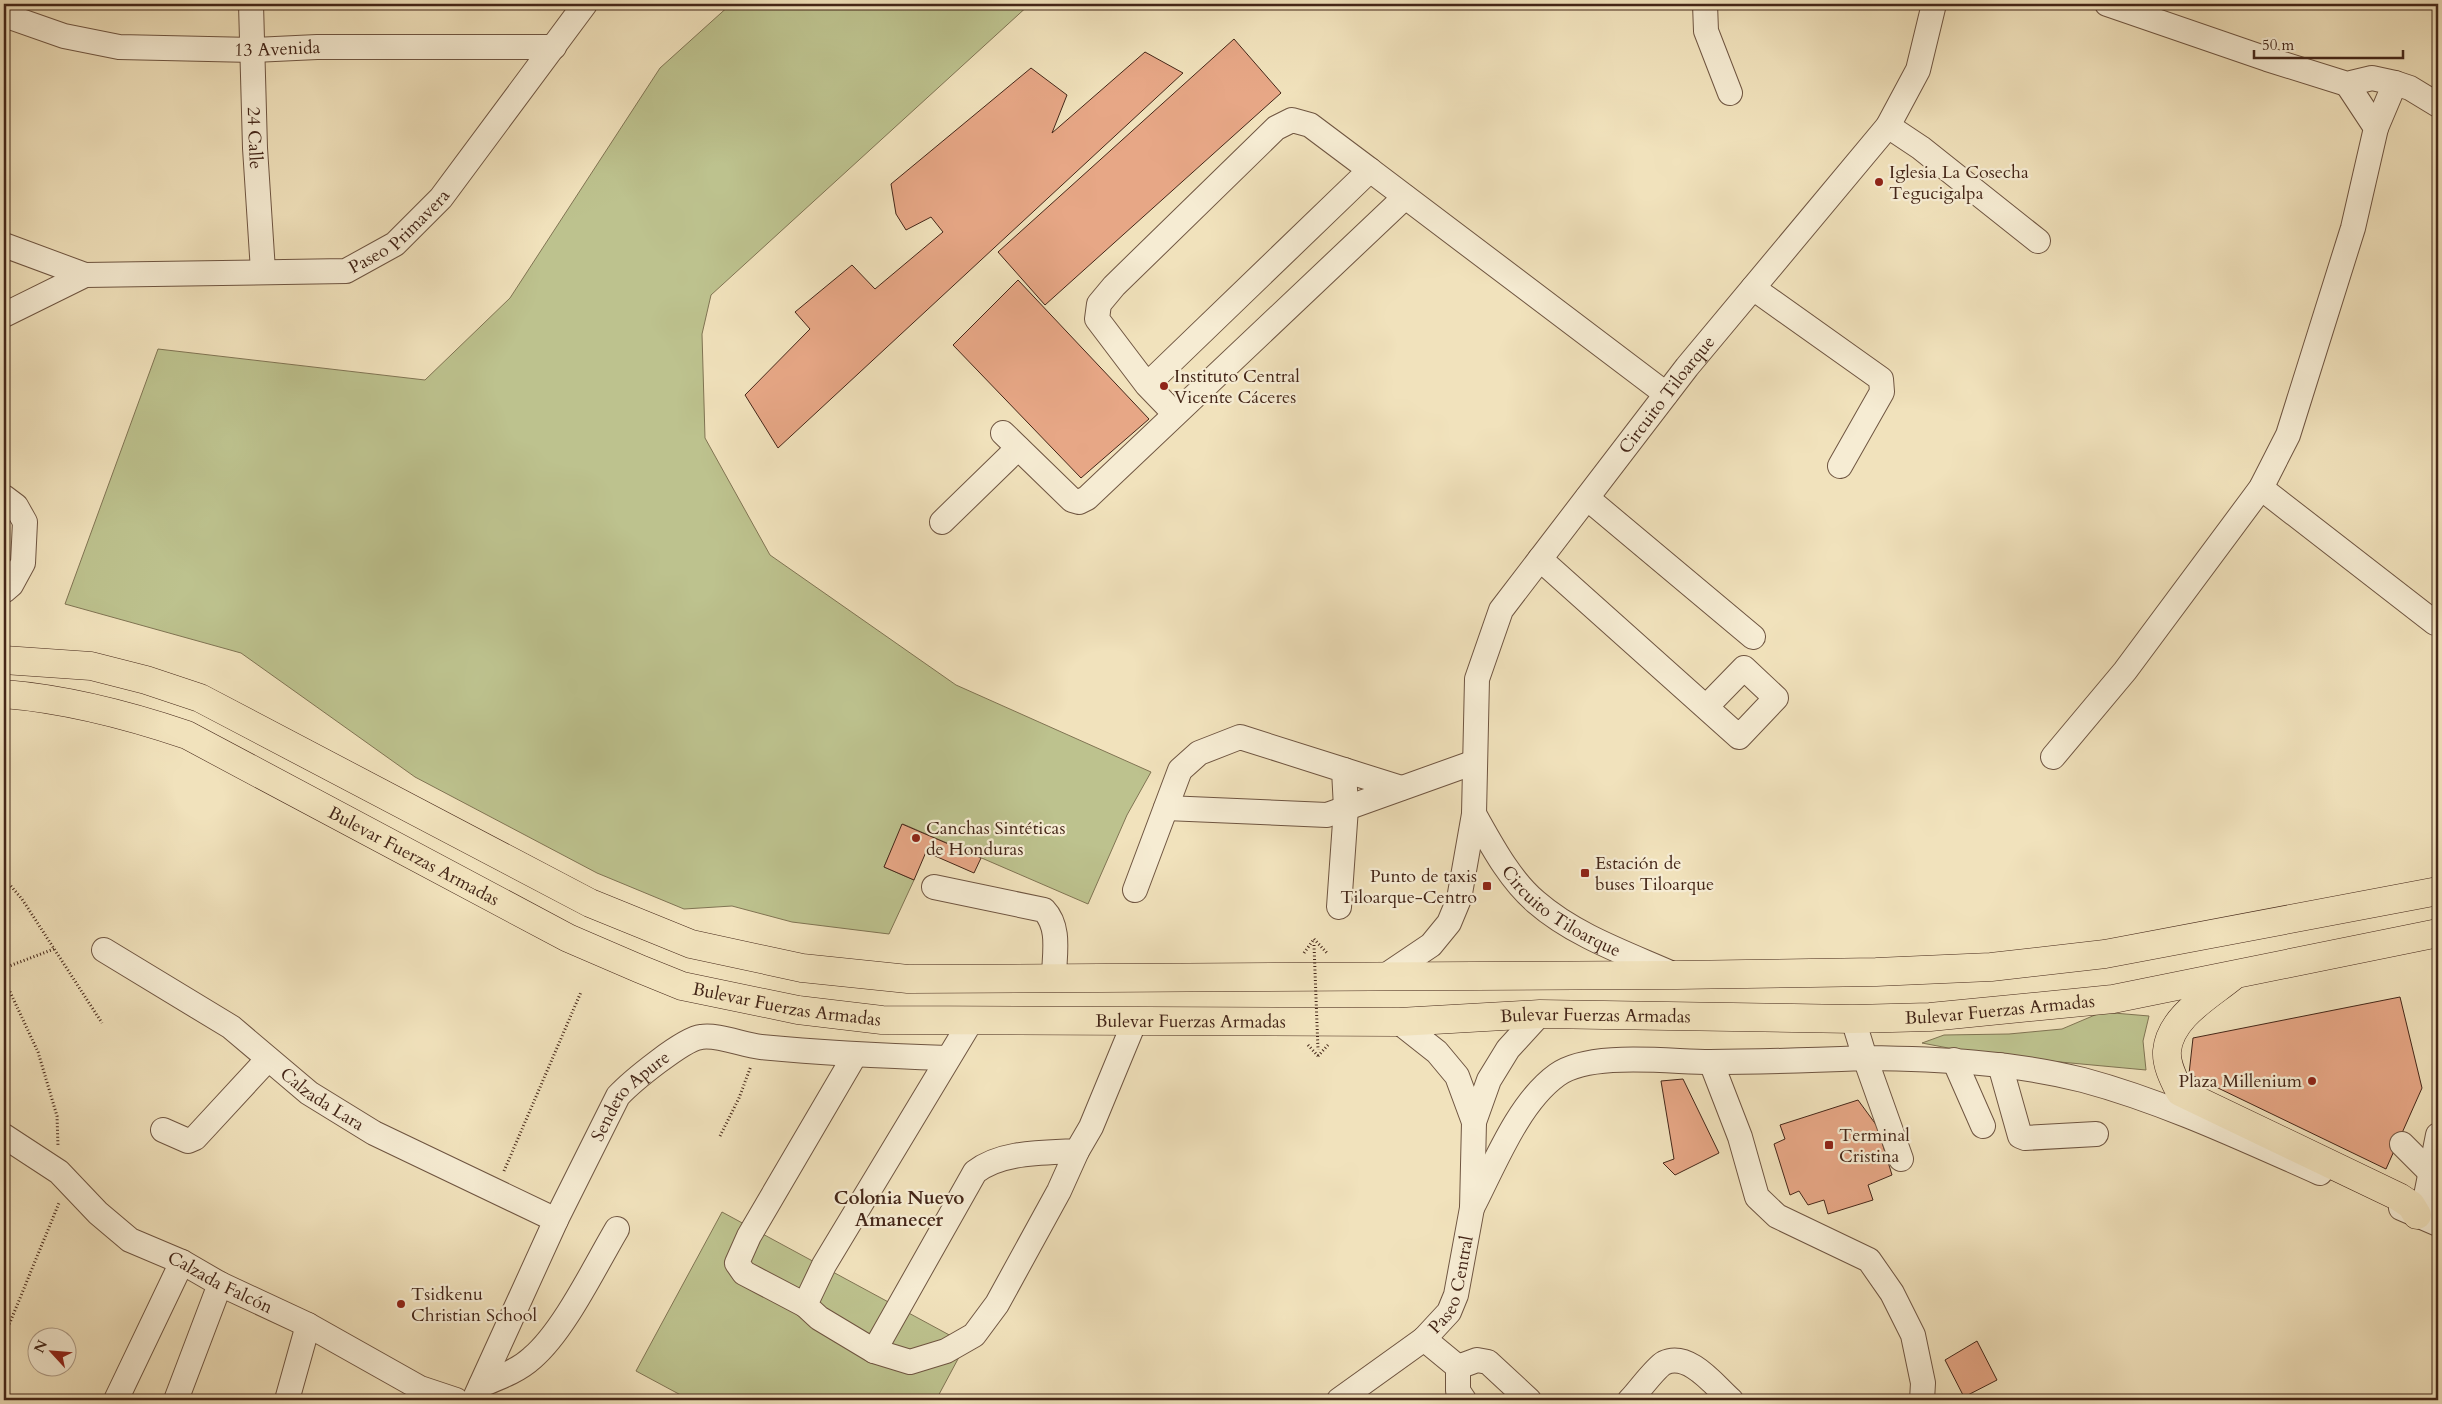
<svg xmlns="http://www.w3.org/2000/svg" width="2442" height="1404" font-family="Cardo,serif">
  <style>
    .green { fill: #bdc28e; stroke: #807453 }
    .building { fill: #e7a786; stroke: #442618 }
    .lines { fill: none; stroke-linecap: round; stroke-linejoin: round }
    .minor-casing { stroke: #6f5541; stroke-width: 26 }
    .highway-casing { stroke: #442618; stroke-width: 29 }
    .path { stroke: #442618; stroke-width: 3; stroke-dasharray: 1 2.5; stroke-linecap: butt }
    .minor { stroke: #f6ecd3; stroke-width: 24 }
    .highway { stroke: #f1e2bc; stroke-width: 28 }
    .path-bridge { stroke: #442618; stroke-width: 3; stroke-dasharray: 1 2.5; stroke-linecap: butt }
    .poi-dot { fill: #8f2418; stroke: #f6ecd3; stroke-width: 2 }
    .labels { text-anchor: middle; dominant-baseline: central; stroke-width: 4.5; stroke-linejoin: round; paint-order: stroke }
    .street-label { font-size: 18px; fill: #442618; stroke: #f6ecd3 }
    .poi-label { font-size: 18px; fill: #442618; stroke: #f6ecd3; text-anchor: start }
    .neighbourhood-label { font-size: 19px; font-weight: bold; fill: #442618; stroke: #f6ecd3 }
  </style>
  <rect width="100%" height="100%" fill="#f1e2bc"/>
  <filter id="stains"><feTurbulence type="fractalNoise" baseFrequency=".004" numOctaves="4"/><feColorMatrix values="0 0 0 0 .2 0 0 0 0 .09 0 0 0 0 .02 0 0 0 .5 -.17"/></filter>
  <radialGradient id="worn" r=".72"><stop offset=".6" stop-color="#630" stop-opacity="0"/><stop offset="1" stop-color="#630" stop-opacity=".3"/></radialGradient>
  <path class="green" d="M731 4H1030L711 295 702 334 705 438 770 555 956 685 1151 772 1127 815 1088 904 903 824 884 867 914 880 889 934 792 922 732 906 684 909 597 873 415 777 241 653 65 604 158 349 425 380 510 298 660 68Z
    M2102 1012 2149 1016 2143 1041 2146 1070 1985 1055 1922 1043 1944 1035 2009 1034 2062 1029Z
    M722 1212 966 1344 936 1400H690L636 1371Z"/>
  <path class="building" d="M1234 39 1281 93 1045 305 998 252Z
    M1145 52 1183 73 778 448 745 395 810 329 795 312 852 265 875 289 943 232 931 217 906 230 896 214 891 184 1031 68 1067 95 1052 133Z
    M1018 280 1149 419 1081 478 953 345Z
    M902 824 981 858 974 873 926 852 914 880 884 867Z
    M2400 997 2422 1088 2386 1169 2189 1074 2193 1038Z
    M1683 1079 1719 1153 1675 1175 1663 1163 1674 1159 1661 1081Z
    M1858 1100 1877 1126 1892 1175 1868 1185 1873 1200 1828 1214 1824 1200 1808 1205 1799 1191 1790 1195 1774 1144 1785 1139 1780 1125Z
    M1977 1341 1997 1380 1964 1397 1945 1360Z"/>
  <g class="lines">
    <g class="minor-casing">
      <g id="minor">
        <path id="s1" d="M251 4 255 148 263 271"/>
        <path d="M1705 4 1706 31 1730 93"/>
        <path d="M2107 4 2267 59 2347 84 2372 78 2395 83 2376 128"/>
        <path id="s2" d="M4 15 64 36 119 47 253 50 317 47H554"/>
        <path d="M2395 83 2410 88 2438 105"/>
        <path d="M1888 126 1921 148 2038 241"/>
        <path d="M1370 170 1666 394"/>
        <path d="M4 245 85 275"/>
        <path d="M1753 288 1881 379 1882 392 1840 466"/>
        <path id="s3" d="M4 315 85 275 346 271 395 244 441 198 585 4"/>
        <path d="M1147 385 1370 170 1310 125 1292 120 1276 128 1114 286 1099 304 1097 319 1147 385 1175 414"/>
        <path d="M1003 433 1072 500 1079 502 1087 498 1405 197"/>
        <path d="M2261 488 2435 623"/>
        <path d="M4 497 16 506 25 522 23 563 11 585 4 591"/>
        <path d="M1587 498 1753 637"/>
        <path d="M942 522 1018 448"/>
        <path d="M1540 559 1739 737 1776 698 1744 668 1706 707"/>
        <path d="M2053 757 2125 671 2261 488 2288 435 2353 228 2376 128 2347 84"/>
        <path d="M1344 770 1401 788"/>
        <path d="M1166 808 1327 815 1475 762"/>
        <path id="s4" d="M1474 814C1491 844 1509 879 1536 902 1575 936 1628 954 1675 975"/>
        <path d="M934 887 1044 910C1061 928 1054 955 1054 978"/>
        <path d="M1135 890 1180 770 1199 753 1240 737 1344 770 1346 808 1339 907"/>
        <path id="s5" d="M104 950 231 1027 309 1093 374 1133 556 1220"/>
        <path id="s6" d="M1385 976 1431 945 1449 923 1459 899 1474 814 1477 679 1501 610 1687 367 1888 126 1918 70 1934 4"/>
        <path d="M1853 1019 1865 1058C1939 1059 2012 1062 2083 1080 2165 1102 2243 1139 2320 1173"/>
        <path d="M971 1021 824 1265 805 1305 819 1318 874 1351 910 1362 946 1351 974 1335 997 1304 1059 1191 1077 1151"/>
        <path d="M1399 1022 1437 1052 1457 1076 1474 1122"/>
        <path d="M1954 1060 1983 1126"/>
        <path d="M1711 1062 1740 1137 1757 1197 1777 1216 1869 1260 1892 1293 1913 1335 1923 1383 1922 1400"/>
        <path d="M2000 1065 2020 1136 2025 1138 2096 1134"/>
        <path d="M163 1130 188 1141 195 1138 268 1059"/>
        <path id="s7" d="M4 1136 59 1172 98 1213 130 1240 182 1262 220 1284 308 1325 420 1388 456 1400"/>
        <path d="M2402 1144 2430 1172"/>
        <path d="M1472 1208C1494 1166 1518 1103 1557 1075 1590 1051 1670 1062 1710 1062 1762 1062 1814 1060 1865 1058L1901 1159"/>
        <path d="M2401 1208 2438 1224"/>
        <path d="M2422 1216 2438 1135"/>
        <path d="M805 1305 744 1273 737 1263 749 1236 855 1055"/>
        <path d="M1424 1339 1458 1367V1391L1464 1400"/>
        <path d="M874 1351 975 1172C1002 1151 1044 1153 1077 1151L1091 1127 1134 1023"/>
        <path d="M1458 1367 1477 1360 1488 1362 1529 1400"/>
        <path d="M481 1385C498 1378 518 1371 532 1358 564 1331 595 1266 617 1229"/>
        <path d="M116 1400 182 1262"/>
        <path d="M176 1400 220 1284"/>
        <path d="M287 1400 308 1325"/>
        <path id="s8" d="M474 1400 556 1220 618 1096C631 1082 683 1039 701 1037 717 1034 743 1045 761 1047 823 1053 885 1056 947 1058"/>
        <path id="s9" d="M1339 1400 1424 1339 1449 1312 1456 1295 1472 1208 1474 1122 1489 1080 1508 1049 1540 1014"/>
        <path d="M1630 1400C1638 1392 1655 1368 1664 1363 1689 1351 1715 1386 1731 1400"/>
      </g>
    </g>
    <g class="highway-casing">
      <g id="highway">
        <path d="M4 660 91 666 146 680 200 698 590 903 691 944 802 968 908 979 1677 975 1876 972 1991 967 2105 954 2438 891"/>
        <path id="s10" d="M4 694C66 699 128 715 187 735L568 938 640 969 682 986 798 1010 882 1020 1399 1022 1540 1014 1853 1019 1930 1017 2113 999 2438 933"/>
        <path d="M2232 977C2209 996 2170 1017 2167 1051 2166 1065 2174 1080 2180 1092L2399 1197 2411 1205 2417 1215"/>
      </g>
    </g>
    <path class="path" d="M4 878 22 899 102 1023
      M1314 939 1327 953
      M1304 953 1314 939
      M4 968 54 949
      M4 979 38 1052 57 1116 58 1146
      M1308 1045 1318 1056
      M1318 1056 1328 1045
      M720 1136 739 1098 751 1066
      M504 1171 581 992
      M4 1337 59 1203"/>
    <use href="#minor" class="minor"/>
    <use href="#highway" class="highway"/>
    <path class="path-bridge" d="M1314 945 1318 1050"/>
  </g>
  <g class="poi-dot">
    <circle cx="1879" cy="182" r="5"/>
    <circle cx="1164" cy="386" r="5"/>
    <circle cx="916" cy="838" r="5"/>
    <rect x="1580" y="868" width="10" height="10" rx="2.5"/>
    <rect x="1482" y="881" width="10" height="10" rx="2.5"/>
    <circle cx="2312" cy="1081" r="5"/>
    <rect x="1824" y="1140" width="10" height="10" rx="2.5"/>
    <circle cx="401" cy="1304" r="5"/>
  </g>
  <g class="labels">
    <g class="street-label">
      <text stroke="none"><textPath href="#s2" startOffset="278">13 Avenida</textPath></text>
      <text stroke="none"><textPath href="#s1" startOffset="134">24 Calle</textPath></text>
      <text stroke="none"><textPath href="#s3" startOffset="418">Paseo Primavera</textPath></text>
      <text stroke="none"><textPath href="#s6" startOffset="676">Circuito Tiloarque</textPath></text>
      <text stroke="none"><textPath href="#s10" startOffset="445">Bulevar Fuerzas Armadas</textPath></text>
      <text stroke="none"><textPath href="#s4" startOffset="134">Circuito Tiloarque</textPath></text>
      <text stroke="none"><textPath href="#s10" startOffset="850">Bulevar Fuerzas Armadas</textPath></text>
      <text stroke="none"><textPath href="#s10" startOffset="2065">Bulevar Fuerzas Armadas</textPath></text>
      <text stroke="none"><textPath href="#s10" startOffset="1660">Bulevar Fuerzas Armadas</textPath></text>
      <text stroke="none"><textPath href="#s10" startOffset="1255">Bulevar Fuerzas Armadas</textPath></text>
      <text stroke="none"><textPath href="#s5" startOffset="265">Calzada Lara</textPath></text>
      <text stroke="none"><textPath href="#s8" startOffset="344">Sendero Apure</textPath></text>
      <text stroke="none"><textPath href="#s7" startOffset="264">Calzada Falcón</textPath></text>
      <text stroke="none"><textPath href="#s9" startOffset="168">Paseo Central</textPath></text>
    </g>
    <g class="poi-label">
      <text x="1889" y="172">Iglesia La Cosecha<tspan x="1889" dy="21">Tegucigalpa</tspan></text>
      <text x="1174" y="376">Instituto Central<tspan x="1174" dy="21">Vicente Cáceres</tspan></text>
      <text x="926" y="828">Canchas Sintéticas<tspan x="926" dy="21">de Honduras</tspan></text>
      <text x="1595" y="863">Estación de<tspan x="1595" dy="21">buses Tiloarque</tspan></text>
      <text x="1477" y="876" text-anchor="end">Punto de taxis<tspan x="1477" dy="21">Tiloarque-Centro</tspan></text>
      <text x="2302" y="1081" text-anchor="end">Plaza Millenium</text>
      <text x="1839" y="1135">Terminal<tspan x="1839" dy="21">Cristina</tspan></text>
      <text x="411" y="1294">Tsidkenu<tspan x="411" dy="21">Christian School</tspan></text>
    </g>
    <g class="neighbourhood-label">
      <text x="899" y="1198">Colonia Nuevo<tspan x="899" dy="22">Amanecer</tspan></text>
    </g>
  </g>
  <rect width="2442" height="1404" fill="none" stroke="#f1e2bc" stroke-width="20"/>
  <rect x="5" y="5" width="2432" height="1394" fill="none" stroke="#442618" stroke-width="2.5"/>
  <rect x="10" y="10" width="2422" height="1384" fill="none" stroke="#442618"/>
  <g transform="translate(52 1352) rotate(296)"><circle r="24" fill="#f6ecd3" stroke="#af9d88"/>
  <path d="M0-4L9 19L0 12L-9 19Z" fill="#8f2418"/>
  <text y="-8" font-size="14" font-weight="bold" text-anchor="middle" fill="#442618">N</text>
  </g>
  <path d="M2254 50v8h149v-8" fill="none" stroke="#442618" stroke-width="2.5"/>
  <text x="2262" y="50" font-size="15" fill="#442618" stroke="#f6ecd3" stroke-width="4" paint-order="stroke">50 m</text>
  <rect width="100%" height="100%" filter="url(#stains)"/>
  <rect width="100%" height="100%" fill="url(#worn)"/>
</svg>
